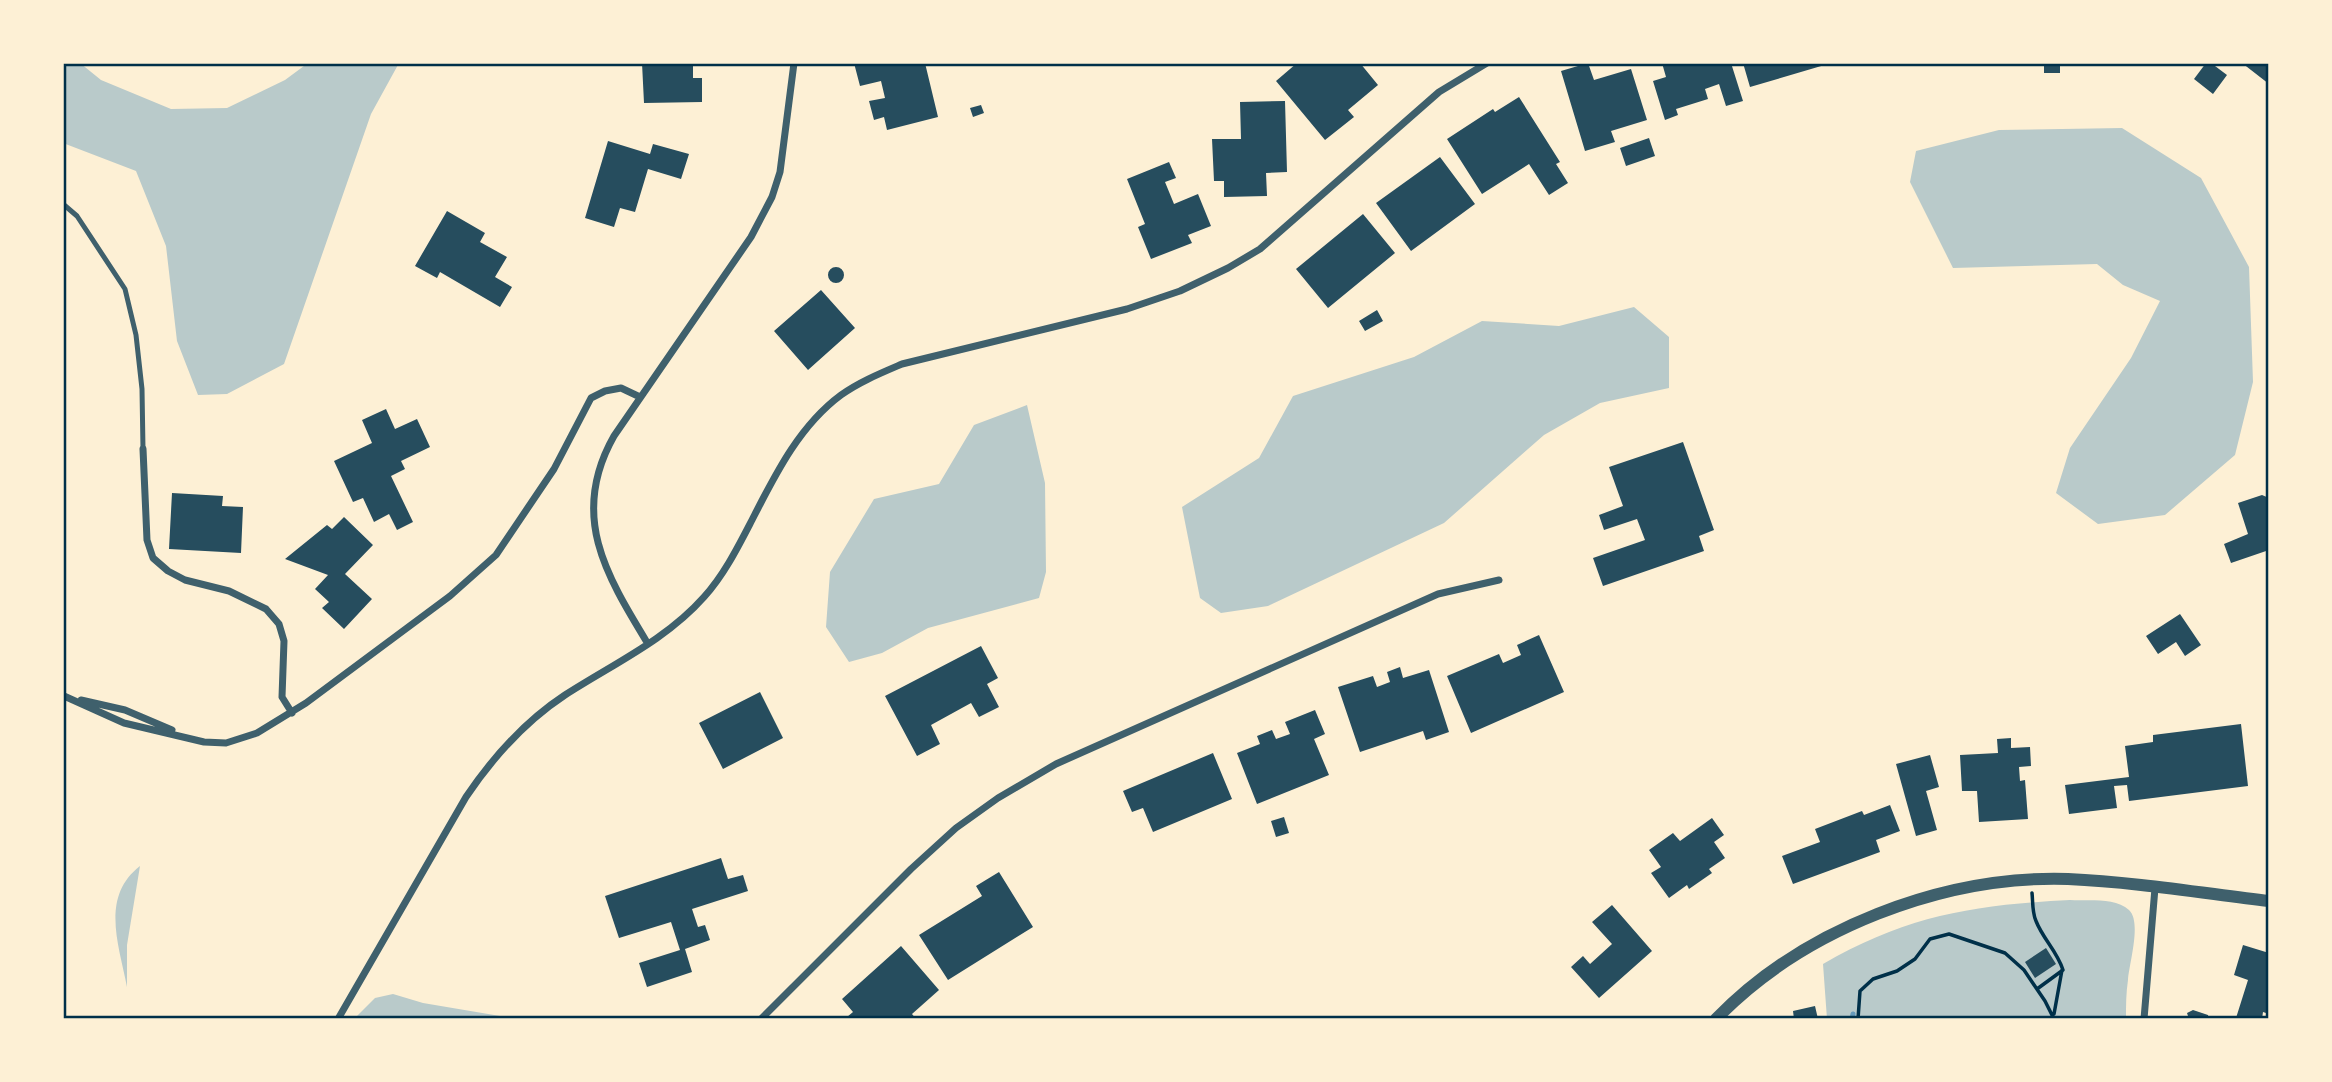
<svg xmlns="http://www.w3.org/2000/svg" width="2332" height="1082" font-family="'DejaVu Sans',sans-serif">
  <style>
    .green { fill: #b9caca }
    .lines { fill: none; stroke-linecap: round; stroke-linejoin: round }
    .stream { stroke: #669bbc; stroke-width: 5 }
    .building { fill: #264d5e }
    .path { stroke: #003049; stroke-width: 3.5 }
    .service { stroke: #3f606c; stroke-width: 5 }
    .minor { stroke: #3f606c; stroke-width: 7 }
    .tertiary { stroke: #3f606c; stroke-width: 12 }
    .neatline { fill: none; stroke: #003049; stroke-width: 2.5 }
  </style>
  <rect width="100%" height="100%" fill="#fdf0d5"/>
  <path class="green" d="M63 63H80L101 80 171 109 227 108 285 80 308 63H399L371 114 284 364 227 394 198 395 177 341 166 246 136 171 63 143Z
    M2122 128 2201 178 2249 267 2253 382 2235 455 2165 515 2098 524 2056 493 2070 448 2131 358 2160 301 2123 285 2097 264 1953 268 1910 182 1916 151 1999 130Z
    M1634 307 1669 337V388L1600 403 1544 435 1444 523 1268 606 1221 613 1200 598 1182 507 1259 458 1293 396 1414 357 1482 321 1559 326Z
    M1027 405 1045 483 1046 572 1039 598 928 628 882 653 849 662 826 627 830 572 874 499 939 484 974 425Z
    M140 866 127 945V987C119 945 100 897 140 866Z
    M2070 900C2089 901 2115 897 2129 910 2142 922 2129 964 2128 980 2126 993 2126 1006 2126 1019H1827L1823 964C1908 915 1974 905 2070 900Z
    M393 994 423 1003 500 1016 498 1019H354L375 998Z"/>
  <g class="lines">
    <path class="stream" d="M1852 1019 1853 1014"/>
  </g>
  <path class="building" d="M642 63H693V78H702V102L644 103Z
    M854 63H925L938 117 887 130 884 117 874 120 869 101 885 98 881 81 860 86Z
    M1297 63H1360L1378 85 1348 110 1354 117 1325 140 1276 81Z
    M1588 63 1594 80 1631 69 1647 120 1611 131 1615 142 1585 151 1561 71Z
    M1662 63H1731L1743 101 1726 106 1719 84 1705 89 1708 99 1676 109 1678 115 1665 120 1653 81 1666 77Z
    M1743 63H1827L1828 64 1750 87Z
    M2044 63H2060V73H2044Z
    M2206 63H2211L2227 75 2213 94 2194 79Z
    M2242 63H2269V84Z
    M1519 97 1560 162 1556 164 1568 183 1549 195 1529 164 1482 194 1447 139 1493 109 1495 112Z
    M1285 101 1287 172 1266 173 1267 196 1224 197V181H1214L1212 139H1241L1240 102Z
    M981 105 984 113 973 117 970 108Z
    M1649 138 1655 156 1626 166 1620 148Z
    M608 141 650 154 653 144 689 154 681 179 648 169 635 212 620 208 614 227 585 218Z
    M1440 157 1475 204 1411 251 1376 203Z
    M1169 162 1176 178 1165 182 1174 204 1198 194 1211 226 1188 235 1192 243 1151 259 1138 227 1145 224 1127 179Z
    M447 211 485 233 480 242 507 257 495 277 512 287 500 307 440 272 437 278 415 266Z
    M1363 214 1395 253 1328 308 1296 269Z
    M828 275a8 8 0 1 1 16 0a8 8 0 1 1-16 0Z
    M821 290 855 328 808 370 774 331Z
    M1377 310 1383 321 1365 331 1359 321Z
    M386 409 395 429 417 419 430 447 401 461 405 469 391 476 413 522 397 530 389 514 374 522 363 498 353 502 334 461 372 443 362 420Z
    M1683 442 1714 530 1699 536 1704 551 1603 586 1593 558 1645 540 1637 519 1604 530 1599 515 1623 506 1609 467Z
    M172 493 223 496 222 506 243 507 241 553 169 549Z
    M2262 495 2269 498V550L2231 563 2224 544 2248 534 2238 503Z
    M344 517 373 545 345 574 372 599 344 629 322 608 329 602 315 589 328 575 285 559 327 525 332 529Z
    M2180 614 2201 645 2185 656 2176 642 2158 654 2146 636Z
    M1539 635 1564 692 1471 733 1447 676 1499 654 1503 663 1521 655 1517 645Z
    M981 646 998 678 987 684 999 707 979 717 971 703 931 725 940 744 917 756 885 696Z
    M1400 667 1403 678 1429 670 1449 732 1426 740 1423 731 1360 752 1338 687 1373 676 1377 687 1390 682 1387 672Z
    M760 692 783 738 723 769 699 723Z
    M1315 710 1325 734 1314 739 1329 775 1257 804 1237 753 1260 744 1257 736 1272 730 1276 739 1290 734 1285 722Z
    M2241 724 2248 786 2129 801 2127 785 2114 786 2117 808 2069 814 2065 785 2129 777 2125 746 2153 742V735Z
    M2011 738V748L2030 747 2031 766 2019 767 2020 781 2025 780 2028 819 1979 822 1977 791H1962L1960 755 1998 753 1997 739Z
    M1213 753 1232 799 1153 832 1143 808 1132 812 1123 791Z
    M1930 755 1939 787 1926 791 1937 830 1916 836 1896 764Z
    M1890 805 1900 831 1876 840 1880 852 1793 884 1782 856 1820 842 1815 829 1862 811 1864 815Z
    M1284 817 1289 833 1276 837 1271 821Z
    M1712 818 1724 835 1714 842 1725 858 1709 869 1712 873 1689 889 1687 885 1669 898 1651 873 1661 867 1649 850 1673 833 1680 841Z
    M721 858 728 879 743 875 748 891 692 909 698 927 705 925 710 940 685 949 692 972 647 987 639 963 680 950 671 922 619 938 605 896Z
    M999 872 1033 927 948 980 919 935 982 896 976 886Z
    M1612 905 1652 951 1599 998 1571 967 1583 956 1590 964 1612 944 1592 922Z
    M2243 945 2269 953V1014L2263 1012 2262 1019 2236 1018 2248 980 2234 975Z
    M901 946 939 990 912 1014 916 1019H848L847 1017 853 1012 842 999Z
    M2046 948 2056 964 2035 978 2025 962Z
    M1815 1006 1818 1019H1794L1793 1011Z
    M2193 1010 2208 1015 2209 1019H2189L2187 1013Z"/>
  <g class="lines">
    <path class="path" d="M2032 893C2033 902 2032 912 2036 921 2043 939 2057 951 2063 970L2037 989
      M2054 1014 2062 970
      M1858 1019 1860 991 1873 979 1897 971 1915 959 1930 939 1949 934 2005 953 2024 970 2045 1001 2054 1019"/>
    <path class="service" d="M63 204 77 216 125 289 136 335 142 389 143 449"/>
    <path class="minor" d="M143 449 147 540 153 558 168 571 185 580 229 591 266 609 279 624 284 641 282 697 292 713
      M648 644C606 575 569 515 614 436L751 237 772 197 780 172 794 63
      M64 696 124 723 204 742 226 743 257 733 306 703 450 596 496 555 554 469 591 398 605 391 621 388 640 397
      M81 700 125 710 172 730
      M338 1019 466 797C493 757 524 722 565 695 613 664 666 640 704 597 724 575 738 547 752 520 775 475 799 426 841 395 859 382 881 373 902 364L1127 309 1180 291 1228 268 1260 249 1439 92 1487 63
      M761 1019 911 869 956 828 998 798 1056 764 1438 594 1499 580
      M2144 1019 2155 888"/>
    <path class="tertiary" d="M1716 1019C1803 929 1943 875 2068 879 2135 882 2202 893 2269 901"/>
  </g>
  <rect width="2332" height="1082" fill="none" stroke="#fdf0d5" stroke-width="130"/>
  <rect x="65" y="65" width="2202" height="952" class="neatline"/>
</svg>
